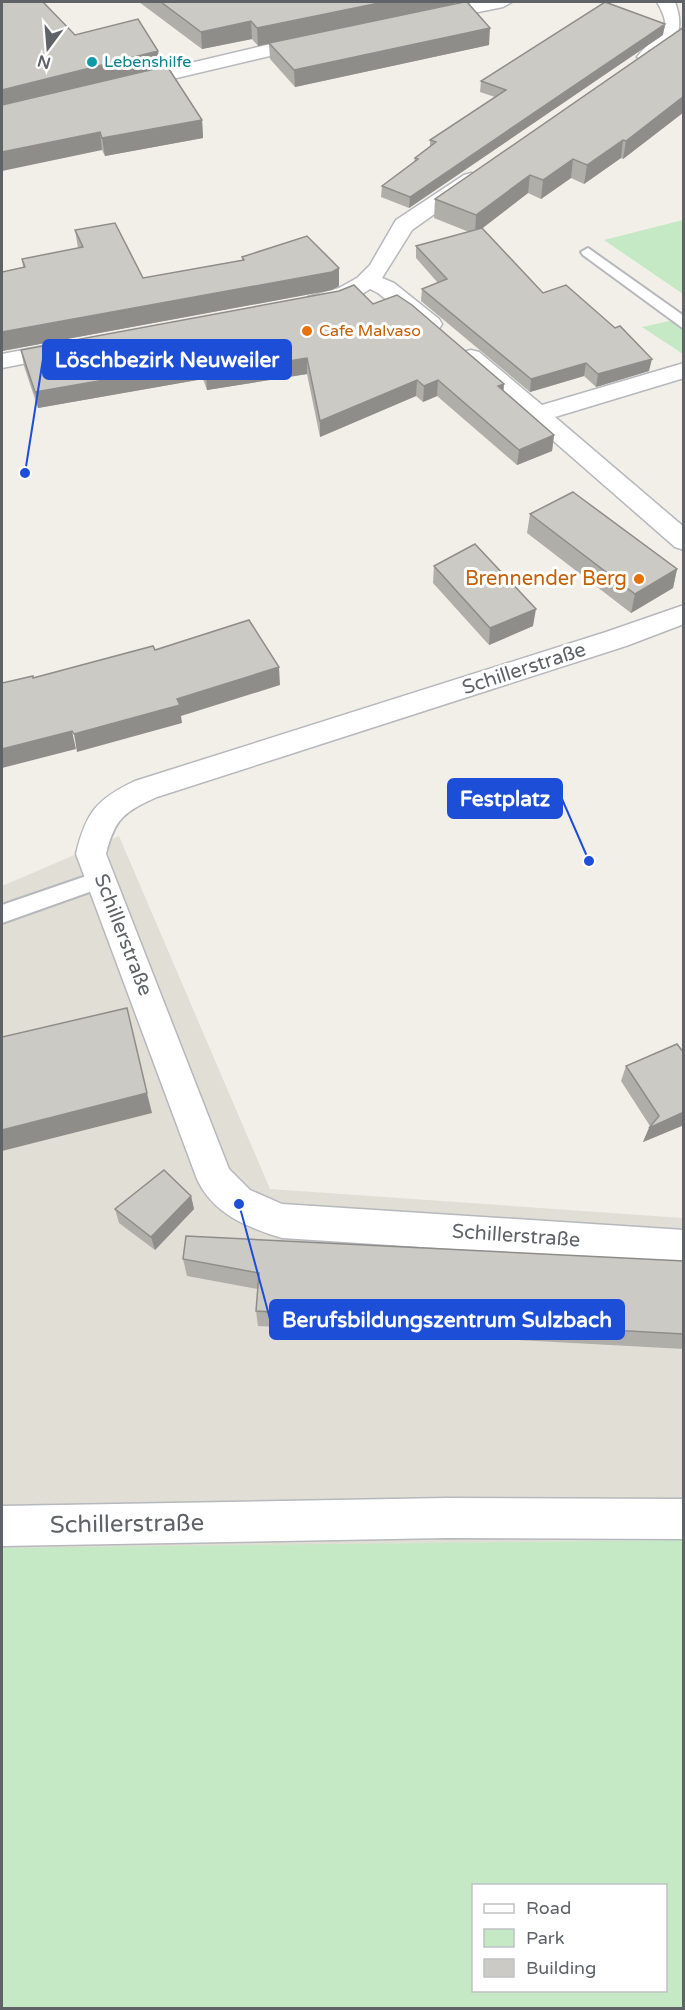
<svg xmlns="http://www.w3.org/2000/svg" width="685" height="2010" font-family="'Varela Round',sans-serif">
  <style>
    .education { fill: #e1ded6 }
    .green { fill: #c5e8c5; fill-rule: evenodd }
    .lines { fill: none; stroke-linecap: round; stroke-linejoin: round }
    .service-casing { stroke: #b5b8bc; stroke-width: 4 }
    .minor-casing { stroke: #b5b8bc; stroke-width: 3 }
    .service { fill: #fff; fill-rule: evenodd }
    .minor { fill: #fff; fill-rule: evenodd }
    .wall { fill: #afaea9 }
    .shaded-wall { fill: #8f8d8a }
    .building { fill: #cccac5; stroke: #8f8d8a; stroke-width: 1.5 }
    .culture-dot { fill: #0f9aa8; stroke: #fff; stroke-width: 2 }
    .food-dot { fill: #e8710a; stroke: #fff; stroke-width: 2 }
    .labels { text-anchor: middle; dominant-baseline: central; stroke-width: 6; stroke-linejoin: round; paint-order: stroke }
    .far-culture-label { font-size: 16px; fill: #0d838f; stroke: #fff; text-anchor: start }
    .far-food-label { font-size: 16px; fill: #c56008; stroke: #fff; text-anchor: start }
    .food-label { font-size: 20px; fill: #c56008; stroke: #fff; text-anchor: end }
    .street-label { font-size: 20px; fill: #5f6368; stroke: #fff }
    .near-street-label { font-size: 24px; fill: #5f6368; stroke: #fff }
    .leader { fill: none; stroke: #1d4ed8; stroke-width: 2 }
    .callout-dot { fill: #1d4ed8; stroke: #fff; stroke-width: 2 }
    .callout { fill: #1d4ed8; stroke: #1d4ed8; stroke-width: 2 }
    .callout-label { font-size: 21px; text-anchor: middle; font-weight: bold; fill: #fff }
  </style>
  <rect width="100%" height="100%" fill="#f1efe8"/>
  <path class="education" d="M119 836 270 1189 683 1218V1540L2 1549V886Z"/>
  <path class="green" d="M683 220V294L604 240Z
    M683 318V354L642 327Z
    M683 1540V2008H2V1548ZM474 1886H666V1990H474Z"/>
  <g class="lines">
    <g class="service-casing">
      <path id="service" d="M588 248 684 316V329L583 255 581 252Z
        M101 871 109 873 112 879 109 885 2 923V905Z"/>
    </g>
    <g class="minor-casing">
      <path id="minor" d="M477 2H512L503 7 429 22 420 16 422 12Z
        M657 2H675C685 28 678 55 647 63L637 57C654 33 678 38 657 2Z
        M313 34 320 36 322 40 320 44 130 89 120 83 123 79Z
        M471 173 478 175 481 179 478 183 412 230 382 278 394 283 439 319 442 324 439 329H423L378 293 370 289C354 300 327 312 308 307L305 302 308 297 339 288 357 278 370 265 396 220 464 175Z
        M65 342 73 344 77 349 73 354 2 368V354Z
        M471 350 479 352 542 405 684 363V378L555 417 684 527V550L675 547 463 362 459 357 463 352Z
        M684 605V624L626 646 157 797C124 812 115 818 106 854L229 1169 250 1190 282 1204 684 1230V1264L282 1238C247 1227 213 1214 197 1179L76 854C86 812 97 799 135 781L606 632Z
        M447 1498 684 1499V1539L447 1538 2 1546V1506Z"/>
    </g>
    <use href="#service" class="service"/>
    <use href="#minor" class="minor"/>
  </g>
  <path class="wall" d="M139 2H454V4L489 45 295 87 270 59 269 44 258 46 252 39 202 49Z
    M684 27V112L623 159 621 158 584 184 571 178 541 199 528 193 482 228 543 293 649 371 596 387 584 376 530 392 421 301 422 289 438 283 416 258V246L469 232 434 218 435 199Z
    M75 35 158 51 160 67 202 120 203 138 105 156 102 150Z
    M663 35 409 208 381 197 382 186 414 162 415 158 430 146V140L495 97 480 92 481 81Z
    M75 230 143 278 242 260V257L339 268V286L332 290 2 351V272L23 267 22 259 78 248Z
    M373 304 503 391 554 435 552 451 517 465 437 396 423 402 416 396 320 437 307 374 207 390 203 379 38 408 24 366 21 350Z
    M530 514 677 569 673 588 631 613 527 533Z
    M434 566 533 626 489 645 433 583Z
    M684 1053V1125L643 1142 649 1128 650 1126 621 1081 626 1066Z
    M191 1196 194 1209 155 1250 119 1223 115 1209Z
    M183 1259 684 1261V1349L258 1326 256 1311 258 1289 187 1276Z"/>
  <path class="shaded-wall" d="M384 2H454V4L258 46 257 28Z
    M251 21 252 39 202 49 201 32Z
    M665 24 663 35 409 208 410 197Z
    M490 28 489 45 295 87 294 70Z
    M158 51 160 69 2 109V90Z
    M684 96V112L623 159 626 141Z
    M202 120 203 138 105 156 102 138Z
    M100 132 102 150 2 171V152Z
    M623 140 621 158 584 184 587 165Z
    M573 159 571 178 541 199 543 180Z
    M530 175 528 193 475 234 476 215Z
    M339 268V286L332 290 2 351V332Z
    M307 358V374L207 390 206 374Z
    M652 359 649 371 596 387 598 374Z
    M202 363 203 379 38 408 35 392Z
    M586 363 584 376 530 392 531 379Z
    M417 380 416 396 320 437V421Z
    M438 380 437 396 423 402 424 386Z
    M504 384 503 400 498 386Z
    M554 435 552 451 517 465 519 450Z
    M677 569 673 588 631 613 635 594Z
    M536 609 533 626 489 645 490 628Z
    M279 667 280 685 181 716 182 723 77 752 74 734 177 699Z
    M72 731 76 749 2 768V749Z
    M147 1093 152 1113 2 1151V1130Z
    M684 1112V1125L643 1142 649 1128Z
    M191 1196 194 1209 155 1250 151 1237Z"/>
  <path class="building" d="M2 2H43L75 35 138 19 158 51 2 90Z
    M161 2H384L257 28 251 21 201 32Z
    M464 2H467L490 28 294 70 269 43Z
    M605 2 665 24 410 197 382 186 418 159 415 158 436 142 430 140 506 90 481 81Z
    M684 27V96L626 141 623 140 587 165 573 159 543 180 530 175 476 215 435 199Z
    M167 66 202 120 102 138 100 132 2 152V105Z
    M115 223 143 278 244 260 242 257 307 236 339 268 332 272 2 332V272L25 267 22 259 83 247 75 230Z
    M482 228 543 293 566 285 615 328 620 326 652 359 598 374 586 363 531 379 422 289 447 279 416 246Z
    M354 285 373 304 397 295 412 305 504 384 498 386 554 435 519 450 438 380 424 386 417 380 320 421 307 358 206 374 202 363 35 392 21 350 339 291Z
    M573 492 677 569 635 594 530 514Z
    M475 544 536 609 490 628 434 566Z
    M249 620 279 667 177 699 180 705 74 734 72 731 2 749V683L33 676V678L153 646 155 650Z
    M127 1008 147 1093 2 1130V1037Z
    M677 1044 684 1053V1112L649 1128 659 1116 626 1066Z
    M164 1170 191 1196 151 1237 115 1209Z
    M186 1236 684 1261V1334L256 1311 259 1273 183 1259Z"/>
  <circle class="culture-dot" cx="92" cy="62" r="6"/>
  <g class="food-dot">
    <circle cx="307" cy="331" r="6"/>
    <circle cx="639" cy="579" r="6"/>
  </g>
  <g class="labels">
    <g class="far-culture-label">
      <text x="104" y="62">Lebenshilfe</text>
    </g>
    <g class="far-food-label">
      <text x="319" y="331">Cafe Malvaso</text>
    </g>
    <g class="food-label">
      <text x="627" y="579">Brennender Berg</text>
    </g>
    <g class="street-label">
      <text transform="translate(524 669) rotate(-18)">Schillerstraße</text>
      <text transform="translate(123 935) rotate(69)">Schillerstraße</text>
      <text transform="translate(516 1236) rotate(4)">Schillerstraße</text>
    </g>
    <g class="near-street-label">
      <text transform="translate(127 1524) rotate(-1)">Schillerstraße</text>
    </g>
  </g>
  <path class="leader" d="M25 473L43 359M589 861L562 799M239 1204L270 1319"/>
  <g class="callout-dot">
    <circle cx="25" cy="473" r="6"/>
    <circle cx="589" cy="861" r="6"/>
    <circle cx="239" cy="1204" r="6"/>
  </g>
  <g class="callout">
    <rect x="43" y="340" width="248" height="39" rx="6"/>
    <rect x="448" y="779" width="114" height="39" rx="6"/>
    <rect x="270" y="1300" width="354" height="39" rx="6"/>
  </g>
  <g class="callout-label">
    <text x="167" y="367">Löschbezirk Neuweiler</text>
    <text x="505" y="806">Festplatz</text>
    <text x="447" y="1327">Berufsbildungszentrum Sulzbach</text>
  </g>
  <rect width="685" height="2010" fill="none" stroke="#5f6368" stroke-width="6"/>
  <rect x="472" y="1884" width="195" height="108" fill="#ffffff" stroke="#bfc1c3" stroke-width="1.5"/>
  <rect x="484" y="1904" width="30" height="9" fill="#ffffff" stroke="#bfc1c3" stroke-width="1.5"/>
  <text x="526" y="1914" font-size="18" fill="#5f6368">Road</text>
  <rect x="484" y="1929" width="30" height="18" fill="#c5e8c5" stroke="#bfc1c3" stroke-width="1.5"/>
  <text x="526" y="1944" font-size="18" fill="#5f6368">Park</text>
  <rect x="484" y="1959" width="30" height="18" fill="#cccac5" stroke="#bfc1c3" stroke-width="1.5"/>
  <text x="526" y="1974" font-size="18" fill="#5f6368">Building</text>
  <g transform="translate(48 48) rotate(196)" stroke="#ffffff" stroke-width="4.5" paint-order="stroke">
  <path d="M0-4.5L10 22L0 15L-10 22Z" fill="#5f6368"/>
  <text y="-9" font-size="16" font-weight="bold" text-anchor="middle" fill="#5f6368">N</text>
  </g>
</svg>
